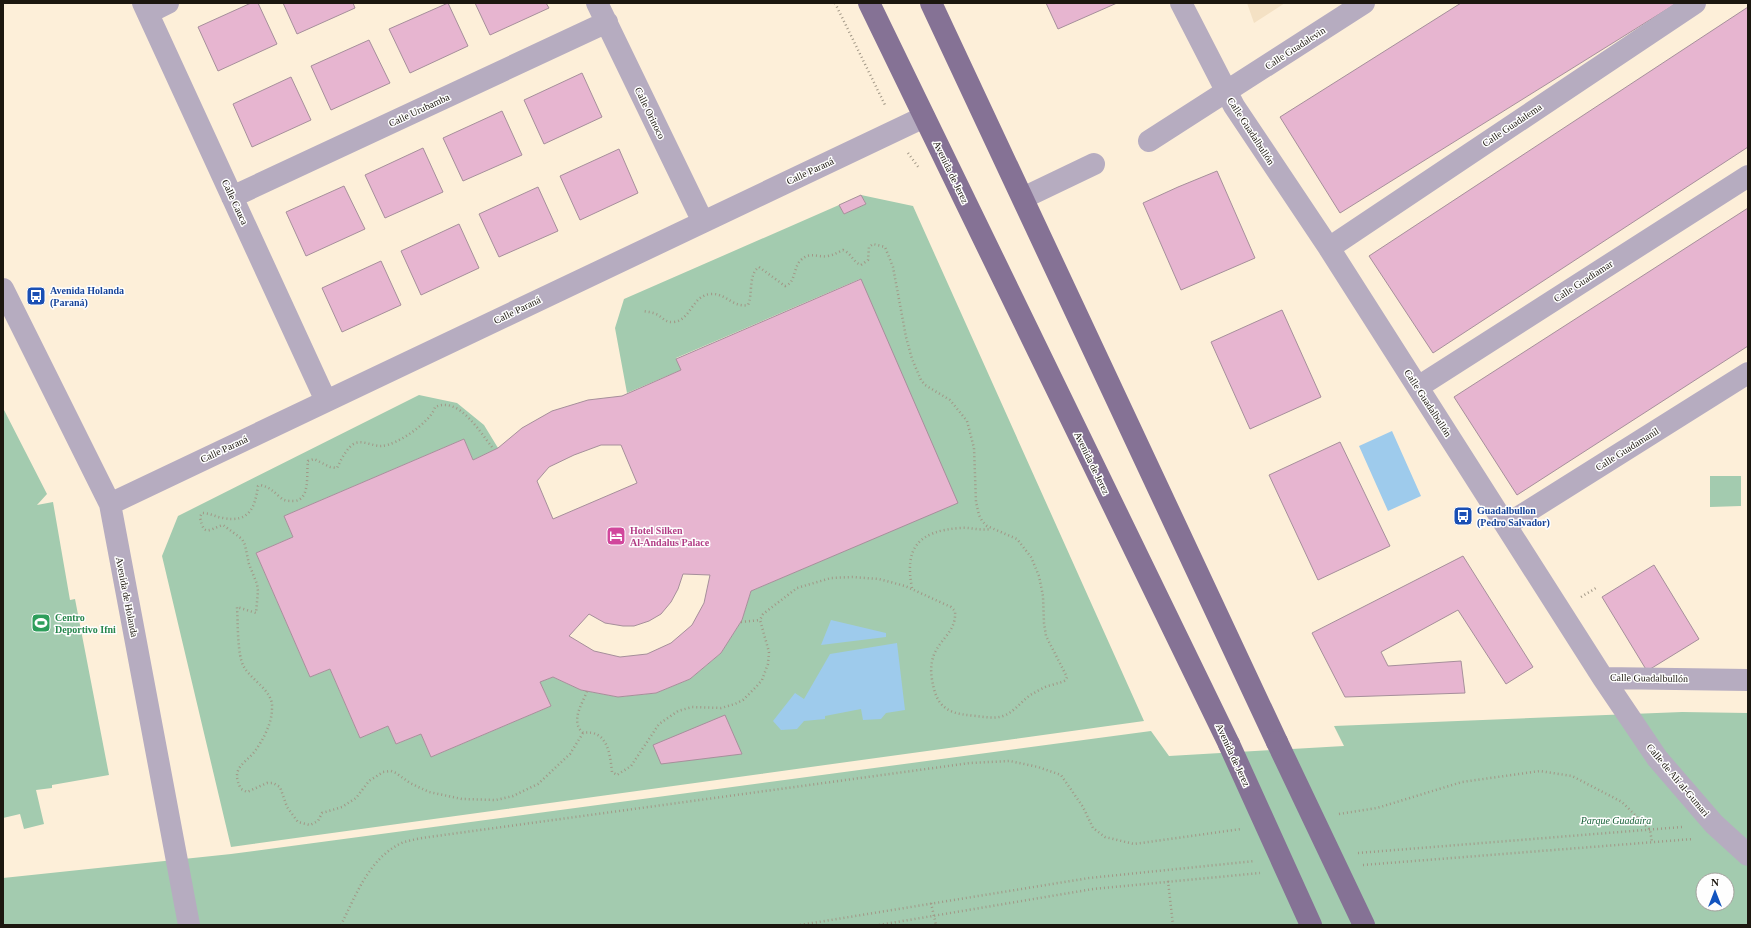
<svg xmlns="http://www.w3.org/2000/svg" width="1751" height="928" font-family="Georgia,serif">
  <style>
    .built { fill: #f4e1c4 }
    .green { fill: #a3cbaf; fill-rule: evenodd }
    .water { fill: #9ecbec }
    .building { fill: #e7b5d0; stroke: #a68f9b; fill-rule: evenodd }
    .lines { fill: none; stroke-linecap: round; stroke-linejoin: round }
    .path { stroke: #a19786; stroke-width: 2.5; stroke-dasharray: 1 3; stroke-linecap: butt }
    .minor { stroke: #b6acc0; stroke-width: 22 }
    .major { stroke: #857295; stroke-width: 22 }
    .major-bridge { stroke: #857295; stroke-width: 22 }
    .labels { text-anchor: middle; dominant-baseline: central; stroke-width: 3; stroke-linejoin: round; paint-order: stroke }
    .street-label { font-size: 10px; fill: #1c170f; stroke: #fefefe }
    .transit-label { font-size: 10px; font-weight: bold; fill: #164399; stroke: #fefefe; text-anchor: start }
    .hotel-label { font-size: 10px; font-weight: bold; fill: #b23c85; stroke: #fefefe; text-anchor: start }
    .leisure-label { font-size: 10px; font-weight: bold; fill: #27864d; stroke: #fefefe; text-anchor: start }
    .park-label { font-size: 10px; font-style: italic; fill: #186138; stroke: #fefefe }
  </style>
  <rect width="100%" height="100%" fill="#fdefd9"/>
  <path class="built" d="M1247 3H1285L1254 23Z"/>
  <path class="green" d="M861 195 913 206 1144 721 231 847 162 556 178 516 419 395 457 403 484 425 498 448 473 460 464 439 284 516 293 537 256 553 310 677 330 669 360 738 388 726 396 744 421 734 431 757 551 706 540 682 553 677 581 690 618 697 656 693 690 679 721 653 742 620 751 591 957 503 860 279 676 358 681 370 627 393 615 328 624 299 839 205 844 214 866 204Z
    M3 408 47 494 37 505 53 502 70 600 75 599 109 775 52 785V788L36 790 44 824 24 829 20 814 3 818Z
    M1710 476H1741V506L1710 507Z
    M1682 712 1748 713V925H3V878L231 854 1151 731 1169 756 1344 746 1334 726ZM1703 880H1727V904H1703Z"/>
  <path class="water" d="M1392 431 1421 496 1388 511 1359 446Z
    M831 620 886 633V637L821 645Z
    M897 643 905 710 886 713 881 719 863 720 861 709 825 716V719L804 721 797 729 781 730 773 721 795 693 804 699 830 654Z"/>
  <path class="building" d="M251 3H258L277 44 218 71 198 27Z
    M283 3H353L355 8 297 34Z
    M448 3 468 46 410 73 389 29Z
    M475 3H546L549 8 490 35Z
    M1046 3H1117L1058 29Z
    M1461 3H1677L1340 213 1280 117Z
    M1748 7V147L1433 353 1369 256Z
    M369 40 390 83 331 110 311 66Z
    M582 73 602 117 544 144 524 100Z
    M291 77 311 120 252 147 233 104Z
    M502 111 522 155 463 181 443 138Z
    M423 148 443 192 385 218 365 175Z
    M619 149 638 193 580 220 560 176Z
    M1217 171 1255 258 1181 290 1143 203 1178 187Z
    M344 186 365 229 306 256 286 212Z
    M538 187 558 231 499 257 479 214Z
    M861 195 866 204 844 214 839 205Z
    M1748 208V346L1517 495 1454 397Z
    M459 224 479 268 421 295 401 251Z
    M381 261 401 305 342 332 322 288Z
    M861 279 958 503 751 591 742 620 721 653 690 679 656 693 618 697 581 690 553 677 540 682 551 706 431 757 421 734 396 744 388 726 360 738 330 669 310 677 256 553 293 537 284 516 464 439 473 460 498 448 522 428 552 411 588 400 622 396 681 370 676 359ZM601 445H621L637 483 553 519 537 481 549 467 574 455ZM683 574 710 575 704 603 692 625 671 643 647 654 620 657 594 651 569 636 589 614 605 623 623 626H634L649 621 661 614 671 602 678 589Z
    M1282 310 1321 397 1250 429 1211 342Z
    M1340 442 1390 546 1318 580 1269 475Z
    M1463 556 1533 667 1506 684 1458 610 1381 652 1388 666 1461 661 1465 693 1345 697 1312 633Z
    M1654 565 1699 639 1647 671 1602 597Z
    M725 715 742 754 661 764 653 745Z"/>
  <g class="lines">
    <path class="path" d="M835 3 886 107
      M908 153 919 168
      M492 447C479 431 459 396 435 407 431 422 397 445 382 446 373 447 361 438 352 445 345 451 341 460 337 468L330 467 314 459 308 461C306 474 311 501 293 501 289 501 284 501 281 498 274 492 270 487 260 485L258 486C255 508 249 523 223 518 216 517 210 513 202 513L200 517C204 538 209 529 223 525L242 539 245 545 249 564 257 584 258 591 256 613 237 607C238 621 237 656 244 667 252 681 274 691 272 709 272 723 263 740 255 751 244 765 230 768 241 789L247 792 267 783H273L280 787 287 807 298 822 310 825 318 821 322 813 342 807 356 798 369 781 383 772 391 771 396 773 410 783 429 792 462 799 496 800 513 796 538 784 570 754 583 733C607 729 610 753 612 772L617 775 631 766 659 724 678 711 692 707 721 708 735 704 743 700 756 687 762 680 768 664 769 652 760 620 763 614 797 588 831 578 852 577 879 579 905 586 951 607 955 611C957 634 935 641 932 662 930 671 932 681 934 689 940 712 955 714 976 716 985 717 994 719 1003 716 1015 712 1022 700 1032 694 1038 691 1045 686 1052 685 1057 683 1061 683 1066 680L1067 677 1046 636 1044 623 1043 596 1039 576 1031 557 1017 539 987 526 982 521 979 515 976 502 974 448 967 421 950 400 925 385 921 380 912 359 906 337 893 267 885 247 873 244 869 247 868 260 861 265C854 263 851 253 843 250 838 252 834 255 828 256 818 258 810 251 801 260 793 267 796 283 785 286L759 267C748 274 753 295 748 305 733 308 726 293 711 294 692 295 691 320 674 322 666 323 663 318 658 315 653 312 648 312 643 311
      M912 588C904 547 919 531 960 528 970 527 980 531 991 529
      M1581 597 1596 588
      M741 622 760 620
      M583 733C570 721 582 705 587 691
      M1339 814 1377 808 1462 782 1540 771 1572 776 1622 802 1650 830 1652 842
      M1358 853 1682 827
      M1363 865 1693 839
      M1168 881 1173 925
      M931 903 936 925
      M341 925C356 895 370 856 404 842 412 840 421 838 429 837L970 763 1010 761 1038 767 1061 775 1083 807 1093 828 1105 837 1134 844 1241 829
      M800 925 1089 878 1255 861
      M879 925 1093 889 1260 873"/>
    <path class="minor" d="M143 3 326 401
      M597 3 703 222
      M1181 3 1234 106 1329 248 1603 678 1657 758 1714 824 1748 855
      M148 13 168 3
      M1149 141 1364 3
      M232 197 607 22
      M1023 198 1094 164
      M1329 248 1695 3
      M3 289 110 504 189 925
      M1418 387 1748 176
      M110 504 924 117
      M1506 525 1748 373
      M1603 678 1748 680"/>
    <path class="major" d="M869 3 1229 744
      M931 3 1277 742"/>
    <path class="major-bridge" d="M1277 742 1364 925
      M1229 744 1311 925"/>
  </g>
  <defs>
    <g id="bus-square" transform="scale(1)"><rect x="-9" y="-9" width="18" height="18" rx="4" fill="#1a4fb4" stroke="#fefefe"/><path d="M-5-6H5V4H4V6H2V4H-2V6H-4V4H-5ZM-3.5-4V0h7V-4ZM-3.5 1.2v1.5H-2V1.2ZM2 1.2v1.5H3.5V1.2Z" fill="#fff"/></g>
    <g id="hotel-square" transform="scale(1)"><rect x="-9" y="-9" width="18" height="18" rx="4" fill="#d1479c" stroke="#fefefe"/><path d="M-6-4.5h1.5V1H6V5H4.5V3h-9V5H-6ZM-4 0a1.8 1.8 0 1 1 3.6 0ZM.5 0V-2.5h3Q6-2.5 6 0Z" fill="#fff"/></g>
    <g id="stadium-square" transform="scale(1)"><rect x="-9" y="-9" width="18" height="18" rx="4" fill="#2e9e5b" stroke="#fefefe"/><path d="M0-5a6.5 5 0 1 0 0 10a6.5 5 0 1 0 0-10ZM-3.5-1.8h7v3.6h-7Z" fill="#fff"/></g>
  </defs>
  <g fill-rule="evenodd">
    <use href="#bus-square" x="36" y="296"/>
    <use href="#bus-square" x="1463" y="516"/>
    <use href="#hotel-square" x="616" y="536"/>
    <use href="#stadium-square" x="41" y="623"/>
  </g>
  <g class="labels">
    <g class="street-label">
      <text transform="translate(1295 48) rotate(-33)">Calle Guadalevin</text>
      <text transform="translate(419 110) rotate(-25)">Calle Urubamba</text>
      <text transform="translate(650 113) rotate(64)">Calle Orinoco</text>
      <text transform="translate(1512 125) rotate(-34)">Calle Guadalema</text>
      <text transform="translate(1251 131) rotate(57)">Calle Guadalbullón</text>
      <text transform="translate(810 171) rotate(-25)">Calle Paraná</text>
      <text transform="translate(951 172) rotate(64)">Avenida de Jerez</text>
      <text transform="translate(235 202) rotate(65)">Calle Cauca</text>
      <text transform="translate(1583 281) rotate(-33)">Calle Guadiamar</text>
      <text transform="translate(517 310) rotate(-26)">Calle Paraná</text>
      <text transform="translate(1428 403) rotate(57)">Calle Guadalbullón</text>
      <text transform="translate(224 449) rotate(-25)">Calle Paraná</text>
      <text transform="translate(1627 449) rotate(-32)">Calle Guadamanil</text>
      <text transform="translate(1092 463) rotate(64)">Avenida de Jerez</text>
      <text transform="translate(127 597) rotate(79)">Avenida de Holanda</text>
      <text transform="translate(1649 678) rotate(1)">Calle Guadalbullón</text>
      <text transform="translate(1233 755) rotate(65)">Avenida de Jerez</text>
      <text transform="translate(1678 780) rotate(50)">Calle de Alí al-Gumari</text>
    </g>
    <g class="transit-label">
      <text x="50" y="290">Avenida Holanda<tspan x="50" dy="12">(Paraná)</tspan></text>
      <text x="1477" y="510">Guadalbullon<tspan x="1477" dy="12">(Pedro Salvador)</tspan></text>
    </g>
    <g class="hotel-label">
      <text x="630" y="530">Hotel Silken<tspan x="630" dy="12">Al-Andalus Palace</tspan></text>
    </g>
    <g class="leisure-label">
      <text x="55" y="617">Centro<tspan x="55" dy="12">Deportivo Ifni</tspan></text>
    </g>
    <g class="park-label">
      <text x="1616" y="820">Parque Guadaíra</text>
    </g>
  </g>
  <rect width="1751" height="928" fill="none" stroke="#1c170f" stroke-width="8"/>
  <g transform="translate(1715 892)"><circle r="19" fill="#fefefe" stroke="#a4a29e"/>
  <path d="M0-3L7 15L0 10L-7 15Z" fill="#1254bf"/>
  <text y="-6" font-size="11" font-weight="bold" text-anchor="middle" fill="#1c170f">N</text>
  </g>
</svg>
